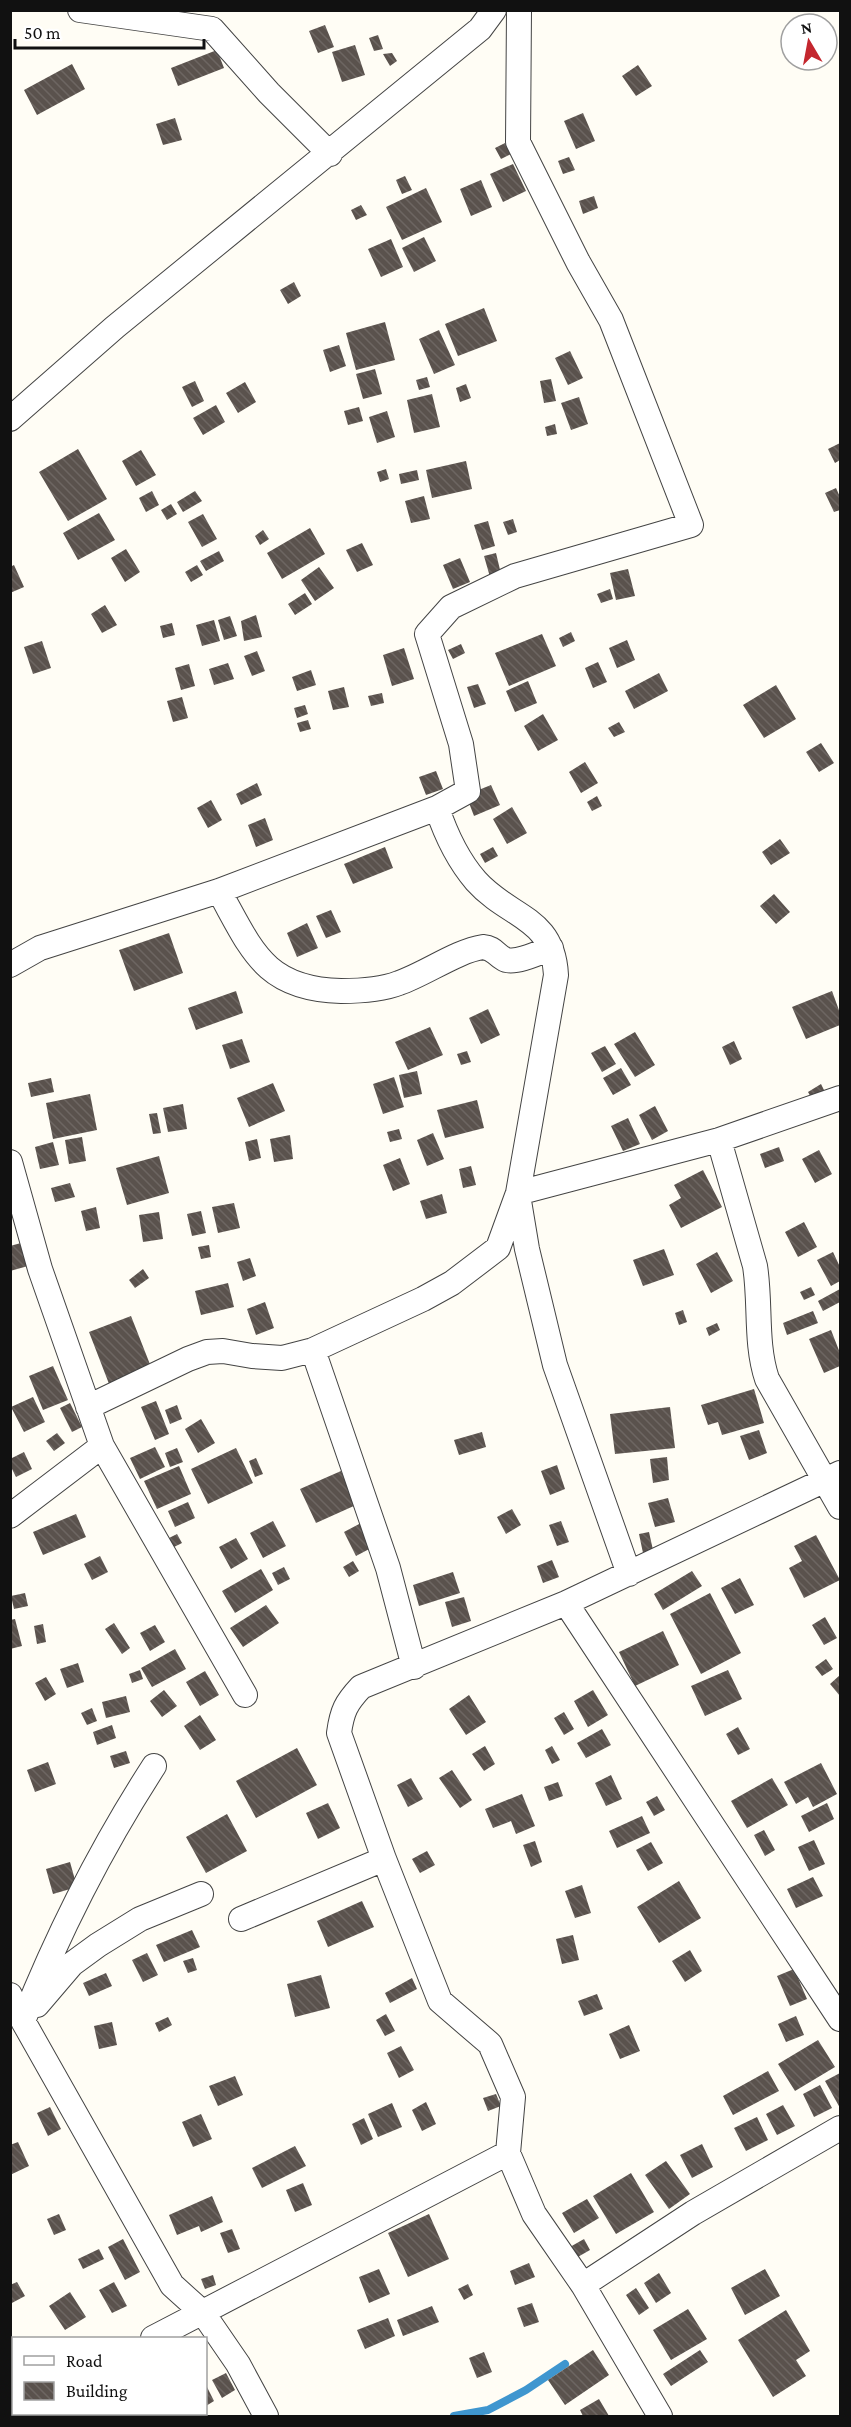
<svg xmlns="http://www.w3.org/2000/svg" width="851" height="2427" font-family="'Crimson Pro',serif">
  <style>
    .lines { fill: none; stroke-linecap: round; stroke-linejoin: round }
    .stream { stroke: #3f96cf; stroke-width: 8 }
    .building { fill: url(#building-back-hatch) }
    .minor-casing { stroke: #444; stroke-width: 26 }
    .minor { stroke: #fff; stroke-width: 24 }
  </style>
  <defs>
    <pattern id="building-back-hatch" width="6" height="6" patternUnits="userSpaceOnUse" patternTransform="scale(1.5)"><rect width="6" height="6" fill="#5a524d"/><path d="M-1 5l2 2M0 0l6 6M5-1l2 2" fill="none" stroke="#6d6662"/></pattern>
  </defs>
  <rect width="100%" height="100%" fill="#fffdf5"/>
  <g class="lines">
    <path class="stream" d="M454 2416 488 2410 526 2390 565 2364"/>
  </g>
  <path class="building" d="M325 25 334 47 318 53 309 31Z
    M378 35 383 49 374 51 369 38Z
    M355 45 365 75 342 82 332 52Z
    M217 50 224 68 178 86 171 68Z
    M392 53 397 61 390 66 383 54Z
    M72 64 85 89 37 115 24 90Z
    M638 65 652 86 636 96 622 76Z
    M583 113 595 141 576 149 564 121Z
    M175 118 182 140 163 145 156 124Z
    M505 143 511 154 501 159 495 148Z
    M569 157 575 170 563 174 558 161Z
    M513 164 526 191 503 202 490 174Z
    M405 176 412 190 402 194 396 180Z
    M481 180 492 207 471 216 460 189Z
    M426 188 442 222 402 240 386 207Z
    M594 196 598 208 583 214 579 201Z
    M361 205 367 215 356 220 351 210Z
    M424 237 436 261 414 272 402 248Z
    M391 239 403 267 381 277 368 249Z
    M294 282 301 296 288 304 280 290Z
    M484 308 497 341 458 356 445 324Z
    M385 322 395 360 356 370 346 333Z
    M439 330 455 365 434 374 419 339Z
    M339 345 346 366 330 372 323 350Z
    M570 351 583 378 568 385 555 358Z
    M375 369 382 394 363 399 356 374Z
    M427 377 430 387 419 390 416 380Z
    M551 379 556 401 544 403 540 381Z
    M195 381 204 401 192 407 182 387Z
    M245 382 256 402 238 413 226 393Z
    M466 384 471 398 460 402 456 388Z
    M432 394 440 427 414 433 407 400Z
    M579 397 588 424 571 430 561 403Z
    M216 405 225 422 203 435 193 418Z
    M359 407 363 421 348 425 344 411Z
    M387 411 395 437 377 443 369 417Z
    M555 424 557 434 547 436 545 427Z
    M840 443V460L835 463 828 449Z
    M78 449 107 499 68 521 39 472Z
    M141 450 156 475 136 486 122 461Z
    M466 461 472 489 432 498 426 470Z
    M386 469 389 479 380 482 377 472Z
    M417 470 419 480 401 484 399 474Z
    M836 488 840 497V510L834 512 825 493Z
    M152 491 159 505 146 512 139 498Z
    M195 491 202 501 183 512 177 502Z
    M424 496 430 519 411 523 405 501Z
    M171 504 177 514 167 520 161 510Z
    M99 513 115 540 78 560 63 533Z
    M203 514 217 539 202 547 188 522Z
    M513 519 517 532 508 535 503 522Z
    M488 521 495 546 482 550 474 525Z
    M310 528 325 554 282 579 267 553Z
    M263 530 269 539 260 545 255 536Z
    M362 543 373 565 357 572 346 550Z
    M126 549 140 572 125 582 111 558Z
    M219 551 224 561 206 571 200 561Z
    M496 553 501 574 490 577 484 556Z
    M460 558 470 582 453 589 443 565Z
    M14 565 24 587 10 593V567Z
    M197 565 203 575 191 582 185 572Z
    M319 567 334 588 315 601 301 580Z
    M628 569 635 596 616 600 610 573Z
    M610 589 613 599 601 603 597 594Z
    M305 593 312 604 295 615 288 604Z
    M105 605 117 625 102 633 91 614Z
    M256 615 262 637 244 641 241 621Z
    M230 616 237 636 224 640 218 620Z
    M214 620 220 641 202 646 196 625Z
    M172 623 175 635 163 638 160 626Z
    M571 632 575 641 563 647 559 638Z
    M542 634 556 666 509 686 495 653Z
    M627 640 635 660 617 668 609 648Z
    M42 641 51 668 33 674 24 647Z
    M461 644 465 653 453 659 448 650Z
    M404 648 414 679 392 686 383 655Z
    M257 651 265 671 252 676 244 656Z
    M598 662 607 682 593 688 585 668Z
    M228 663 234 679 214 685 209 669Z
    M189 664 195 686 181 690 175 668Z
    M311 670 316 685 297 691 292 677Z
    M659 673 668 691 634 709 625 691Z
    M528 681 537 703 515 712 506 691Z
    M478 684 486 704 474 708 467 687Z
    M776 685 796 719 764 738 743 705Z
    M344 687 349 707 333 710 328 691Z
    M382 693 384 703 371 706 368 696Z
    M182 697 188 718 173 722 167 701Z
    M305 705 308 714 297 718 294 708Z
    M543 714 558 740 538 751 524 726Z
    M308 720 311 729 300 732 297 723Z
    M619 722 625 732 614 737 608 728Z
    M821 743 834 763 819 772 806 752Z
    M585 762 598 783 581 793 569 772Z
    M436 771 443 789 426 795 419 777Z
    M257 783 262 795 241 805 236 794Z
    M491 785 500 805 474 816 466 795Z
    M597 796 602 806 592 811 587 802Z
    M211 800 222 820 208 828 197 808Z
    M512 807 527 833 507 844 493 819Z
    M265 818 273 840 256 847 248 825Z
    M780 839 790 853 771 865 762 852Z
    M385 847 393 868 353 884 344 864Z
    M493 847 498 856 485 863 480 854Z
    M774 894 790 912 776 924 760 906Z
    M331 910 341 932 326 938 316 916Z
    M307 923 318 948 297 957 287 933Z
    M169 933 183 973 134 991 119 950Z
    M236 991 243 1013 196 1030 188 1008Z
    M832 991 840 1013V1025L806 1039 792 1007Z
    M488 1009 500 1035 481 1044 469 1018Z
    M430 1027 443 1055 408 1070 395 1042Z
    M635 1032 655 1065 635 1077 614 1044Z
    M242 1039 250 1062 230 1069 222 1045Z
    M734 1041 742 1059 730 1065 722 1047Z
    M605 1046 616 1064 602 1072 591 1053Z
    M467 1051 471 1062 461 1065 457 1054Z
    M621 1068 631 1085 613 1095 603 1078Z
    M417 1071 422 1094 404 1098 399 1075Z
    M394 1077 404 1107 383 1114 373 1084Z
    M51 1078 54 1092 31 1097 28 1083Z
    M273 1083 285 1111 249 1127 237 1098Z
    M821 1084 826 1094 813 1101 808 1092Z
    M90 1094 97 1130 53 1139 46 1103Z
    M477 1100 484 1128 445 1138 437 1110Z
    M183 1104 187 1129 168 1132 163 1108Z
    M655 1106 668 1131 652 1140 639 1115Z
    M157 1113 161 1133 153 1134 149 1114Z
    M628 1118 640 1144 623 1151 611 1126Z
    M399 1129 402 1139 390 1142 387 1132Z
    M433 1133 444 1159 427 1166 417 1140Z
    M290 1135 293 1159 274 1162 270 1139Z
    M82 1137 86 1161 69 1164 65 1140Z
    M257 1139 261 1158 249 1161 245 1142Z
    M53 1142 59 1165 40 1169 35 1147Z
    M779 1147 784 1161 765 1168 760 1154Z
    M819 1150 832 1174 815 1183 802 1159Z
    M159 1156 169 1193 127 1205 116 1168Z
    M400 1158 410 1184 393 1191 383 1165Z
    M471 1166 476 1185 463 1188 459 1169Z
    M703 1170 722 1207 681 1228 669 1205 681 1198 674 1185Z
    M70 1183 75 1197 55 1202 51 1188Z
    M442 1194 447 1213 426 1219 420 1201Z
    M234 1203 240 1228 218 1233 212 1207Z
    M96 1207 100 1228 86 1231 81 1211Z
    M201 1211 206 1233 192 1236 187 1214Z
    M159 1212 163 1239 143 1242 139 1215Z
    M804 1222 817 1247 798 1257 785 1232Z
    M21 1243 28 1266 10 1271V1246Z
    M209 1245 211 1257 201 1259 198 1247Z
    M664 1249 674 1275 643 1286 633 1260Z
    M717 1252 733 1281 711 1293 696 1264Z
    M833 1252 840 1267V1281L831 1286 817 1260Z
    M250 1258 256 1276 243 1281 237 1262Z
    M143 1269 149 1278 135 1288 129 1280Z
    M228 1283 234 1307 201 1315 195 1291Z
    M811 1287 815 1295 804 1300 800 1292Z
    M840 1289V1302L823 1311 818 1301Z
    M265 1302 274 1328 256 1335 247 1309Z
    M683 1310 687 1322 679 1325 675 1313Z
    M813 1311 818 1323 787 1335 783 1323Z
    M131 1316 153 1372 111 1389 89 1332Z
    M717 1323 720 1330 709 1336 706 1328Z
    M831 1330 840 1353V1366L824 1373 809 1339Z
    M53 1366 68 1400 43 1410 29 1376Z
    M754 1389 764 1423 722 1435 718 1422 708 1425 701 1405Z
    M33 1397 45 1422 24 1432 11 1407Z
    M156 1401 169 1434 155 1440 141 1407Z
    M70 1403 82 1427 72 1432 60 1408Z
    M177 1405 182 1419 170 1424 165 1410Z
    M670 1407 675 1448 615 1454 610 1414Z
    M201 1419 215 1443 198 1453 185 1429Z
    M759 1430 767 1453 749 1460 740 1436Z
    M482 1432 486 1447 459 1455 454 1440Z
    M57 1433 65 1443 54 1451 46 1441Z
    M155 1447 165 1467 140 1479 130 1458Z
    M177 1448 183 1462 170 1467 165 1453Z
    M236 1448 253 1483 208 1504 191 1469Z
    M24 1452 32 1469 16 1477 10 1465V1459Z
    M667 1457 669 1480 653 1483 650 1459Z
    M256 1458 263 1474 255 1477 249 1461Z
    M557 1465 565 1489 550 1495 541 1471Z
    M179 1466 191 1494 157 1509 144 1481Z
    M341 1471 356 1505 316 1523 300 1489Z
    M668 1498 675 1522 655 1527 648 1503Z
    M188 1502 195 1518 175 1527 168 1511Z
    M512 1509 521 1525 506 1534 497 1517Z
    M76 1514 86 1537 43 1555 33 1532Z
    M273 1521 286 1546 263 1558 250 1533Z
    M561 1521 569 1542 557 1546 549 1525Z
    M361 1523 373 1547 356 1556 344 1532Z
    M649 1532 653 1550 643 1553 639 1534Z
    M177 1534 182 1543 172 1548 167 1539Z
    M816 1535 840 1580 804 1598 789 1568 802 1561 794 1546Z
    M236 1538 248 1559 231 1569 219 1547Z
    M100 1556 108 1572 92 1580 84 1564Z
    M552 1560 559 1577 543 1583 537 1566Z
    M353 1561 359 1571 349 1577 343 1567Z
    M284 1567 290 1579 278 1585 272 1573Z
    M261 1569 273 1590 235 1613 222 1591Z
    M692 1571 702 1586 663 1610 654 1594Z
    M453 1572 460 1593 419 1606 413 1585Z
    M740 1578 754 1605 735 1614 721 1588Z
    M25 1593 28 1606 14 1609 11 1596Z
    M710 1593 741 1653 701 1674 670 1614Z
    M464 1597 471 1621 452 1627 445 1602Z
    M266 1605 279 1623 243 1647 230 1628Z
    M825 1617 837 1638 824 1645 812 1625Z
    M15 1619 22 1646 10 1649V1620Z
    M114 1623 130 1648 122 1654 105 1629Z
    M43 1624 46 1642 37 1644 34 1626Z
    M155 1625 165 1642 150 1651 140 1633Z
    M663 1631 679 1665 635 1686 619 1652Z
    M175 1649 186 1669 152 1687 141 1668Z
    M826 1659 833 1669 822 1676 815 1667Z
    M78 1663 84 1682 67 1688 60 1669Z
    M140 1670 143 1679 132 1683 129 1674Z
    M728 1670 742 1699 705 1716 691 1686Z
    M205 1671 219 1695 200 1706 186 1682Z
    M840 1675V1696L830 1684Z
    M46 1677 56 1694 45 1701 35 1683Z
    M164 1690 177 1706 162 1717 150 1701Z
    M593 1690 608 1715 588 1727 574 1701Z
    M469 1695 486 1722 466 1735 449 1709Z
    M126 1696 130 1712 106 1718 102 1702Z
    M92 1708 97 1721 87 1725 81 1713Z
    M564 1712 574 1729 564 1735 554 1718Z
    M200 1715 216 1740 200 1750 184 1726Z
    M112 1725 116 1738 97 1745 93 1732Z
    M738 1727 750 1749 738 1755 726 1734Z
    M602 1729 611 1745 586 1758 577 1743Z
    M485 1746 495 1764 484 1771 472 1754Z
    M552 1746 560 1760 552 1764 545 1750Z
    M297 1748 317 1785 256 1818 236 1781Z
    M126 1751 130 1763 114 1768 110 1756Z
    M48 1762 56 1784 35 1792 27 1770Z
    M821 1763 837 1794 813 1807 808 1797 796 1804 784 1782Z
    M452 1770 472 1800 460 1808 439 1778Z
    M611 1775 622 1799 606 1806 595 1783Z
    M411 1778 423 1799 408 1807 397 1785Z
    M772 1778 788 1805 747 1828 731 1801Z
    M558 1782 563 1796 549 1801 544 1787Z
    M522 1794 535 1826 516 1834 511 1821 493 1828 485 1809Z
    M657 1796 665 1810 654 1816 646 1802Z
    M328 1803 340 1828 318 1839 306 1813Z
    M827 1803 834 1819 809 1832 801 1816Z
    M227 1814 247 1851 206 1873 186 1837Z
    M642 1816 650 1833 617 1848 609 1831Z
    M764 1830 775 1850 765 1856 754 1835Z
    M814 1840 825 1864 809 1871 798 1847Z
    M535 1841 542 1862 531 1867 523 1845Z
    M651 1842 663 1863 648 1871 636 1850Z
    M427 1851 435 1865 420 1873 412 1859Z
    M70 1862 77 1887 53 1894 46 1869Z
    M813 1877 823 1896 796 1908 787 1889Z
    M679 1881 701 1918 659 1943 637 1907Z
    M582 1885 591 1913 575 1918 565 1891Z
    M362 1901 374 1927 328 1947 317 1921Z
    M192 1930 200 1947 164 1962 156 1945Z
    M573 1935 579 1960 562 1964 556 1939Z
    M690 1950 702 1971 685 1982 672 1961Z
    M147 1953 158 1975 143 1982 132 1960Z
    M193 1958 197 1970 188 1973 183 1961Z
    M794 1969 807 1999 790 2006 777 1976Z
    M106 1973 112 1986 89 1996 83 1983Z
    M321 1975 330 2008 295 2017 287 1984Z
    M412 1978 417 1989 390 2003 385 1993Z
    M597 1994 603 2009 584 2016 578 2001Z
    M386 2014 395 2031 385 2036 376 2020Z
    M796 2016 804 2035 786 2042 778 2024Z
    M168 2017 172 2025 159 2032 155 2023Z
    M112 2022 117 2045 99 2049 94 2026Z
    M629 2025 640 2051 620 2059 609 2034Z
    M818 2040 835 2067 795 2091 778 2064Z
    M401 2046 414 2070 399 2078 387 2053Z
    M768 2071 779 2091 733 2115 723 2096Z
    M840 2073V2108L825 2081Z
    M235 2076 243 2095 218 2106 209 2086Z
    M820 2085 832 2108 814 2117 803 2094Z
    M496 2094 501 2106 488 2111 483 2098Z
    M426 2102 436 2124 422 2131 412 2110Z
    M392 2103 402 2127 378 2137 368 2114Z
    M783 2105 795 2126 777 2135 766 2114Z
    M50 2107 61 2129 48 2136 37 2113Z
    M201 2114 212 2139 193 2147 182 2122Z
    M757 2117 768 2140 746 2151 734 2128Z
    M364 2118 373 2139 361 2145 352 2124Z
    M18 2142 29 2166 10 2175V2145Z
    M702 2144 713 2167 692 2178 680 2155Z
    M295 2146 306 2166 262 2188 252 2168Z
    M666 2161 690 2194 669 2209 645 2175Z
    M631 2173 654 2212 616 2234 593 2196Z
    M303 2183 312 2205 295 2212 286 2190Z
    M212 2196 223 2222 201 2232 199 2226 177 2235 169 2215Z
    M587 2199 599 2218 574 2233 562 2213Z
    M59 2214 66 2230 54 2235 47 2219Z
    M429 2214 449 2259 408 2277 388 2233Z
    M232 2229 240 2249 228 2253 220 2233Z
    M123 2239 140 2272 125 2280 108 2247Z
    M584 2239 590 2250 576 2258 570 2247Z
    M99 2249 104 2259 83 2269 78 2259Z
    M529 2263 535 2277 515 2285 510 2271Z
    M379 2269 390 2294 369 2303 359 2277Z
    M765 2269 780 2296 745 2315 731 2288Z
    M659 2273 671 2293 656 2303 644 2283Z
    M213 2275 216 2285 205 2289 201 2279Z
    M17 2282 25 2296 10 2304V2285Z
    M114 2282 127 2306 112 2313 99 2290Z
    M468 2284 473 2295 464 2300 458 2289Z
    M636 2288 649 2308 639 2315 626 2295Z
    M70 2292 86 2317 65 2330 49 2306Z
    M532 2303 539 2322 524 2327 517 2308Z
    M432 2306 439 2322 403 2336 397 2320Z
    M688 2309 707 2339 671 2360 653 2330Z
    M786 2310 810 2351 796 2360 806 2376 773 2397 738 2340Z
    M388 2318 395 2336 365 2349 357 2330Z
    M593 2350 609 2375 565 2405 548 2380Z
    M700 2350 708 2362 671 2386 663 2374Z
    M484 2352 492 2372 477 2378 469 2358Z
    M226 2373 235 2390 222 2398 212 2380Z
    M206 2385 214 2401 206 2406Z
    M599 2399 609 2416H583L580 2410Z"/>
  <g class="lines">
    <g class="minor-casing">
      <path id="minor" d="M80 10 212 29 269 93 330 154
        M10 419 115 327 480 29 494 10
        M219 891C252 950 264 989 341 991 360 991 381 990 399 983 425 974 457 951 483 947 494 948 495 954 504 959 513 965 541 952 551 948
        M10 965 40 948 219 891 437 808 468 791 461 744 427 634 451 607 515 576 691 525 611 320 578 262 518 142 519 10
        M719 1140 755 1266C761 1303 755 1343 767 1379L840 1507
        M10 1162 40 1269 102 1446 245 1695
        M518 1193 719 1140 840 1098
        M518 1195 527 1249 555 1365 629 1574
        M313 1350 388 1568 414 1667
        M88 1407 188 1359 207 1352 223 1351 252 1356 282 1358 313 1350 423 1299 452 1283 498 1248 518 1193 556 975C553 916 510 919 476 881 457 859 446 835 437 808
        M10 1516 102 1446
        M566 1603 840 2019
        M241 1919 384 1859
        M10 1995 23 2021 172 2285 203 2313 238 2364 266 2416
        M37 2005 72 1964 98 1945 140 1919 201 1894
        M23 2021C59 1931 101 1848 154 1766
        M583 2285 693 2213 840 2128
        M153 2338 508 2153
        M56 2416 59 2414
        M660 2416 583 2285 534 2214 508 2153 513 2097 490 2044 440 2001 384 1859 339 1733C342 1711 346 1703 361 1687L566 1603 840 1473"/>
    </g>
    <use href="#minor" class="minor"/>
  </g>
  <rect width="851" height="2427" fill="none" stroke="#111111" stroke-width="24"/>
  <rect x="12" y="2337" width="195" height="78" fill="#ffffff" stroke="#a0a0a0" stroke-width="1.5"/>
  <rect x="24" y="2356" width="30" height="9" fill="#ffffff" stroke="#a0a0a0" stroke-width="1.5"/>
  <text x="66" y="2367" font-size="18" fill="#111111">Road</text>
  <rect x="24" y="2382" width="30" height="18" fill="url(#building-back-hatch)" stroke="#a0a0a0" stroke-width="1.5"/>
  <text x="66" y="2397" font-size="18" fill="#111111">Building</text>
  <g transform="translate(809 42) rotate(350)"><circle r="28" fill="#ffffff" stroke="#a0a0a0" stroke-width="1.5"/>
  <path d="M0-4.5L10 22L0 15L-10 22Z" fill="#c4262e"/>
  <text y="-9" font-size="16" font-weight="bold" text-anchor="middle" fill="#111111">N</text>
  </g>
  <path d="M15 39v9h189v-9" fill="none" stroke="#111111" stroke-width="3"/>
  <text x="24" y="39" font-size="18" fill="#111111" stroke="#ffffff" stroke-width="4.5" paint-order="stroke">50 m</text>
</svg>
